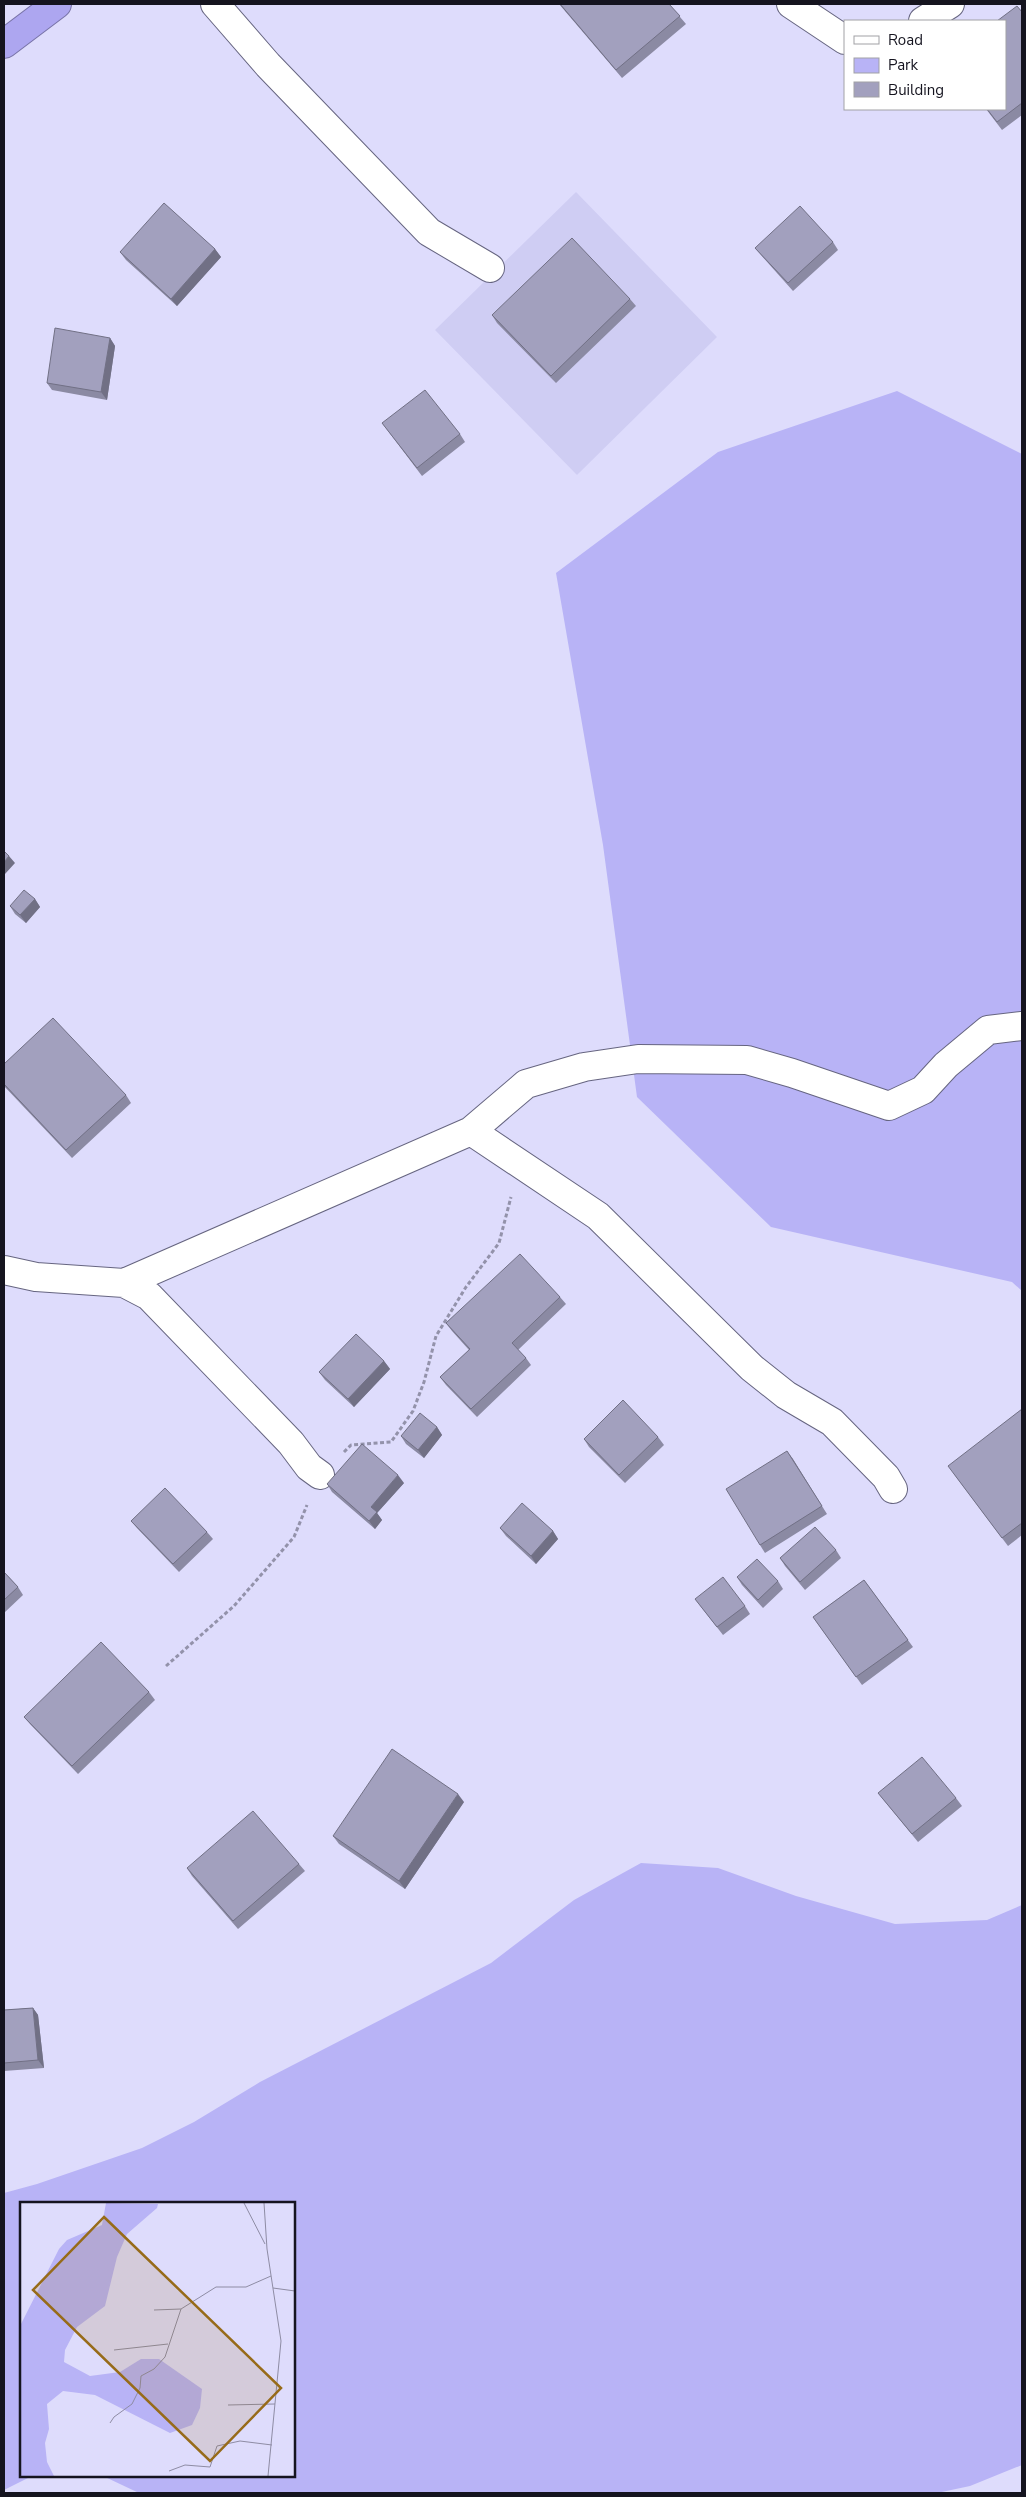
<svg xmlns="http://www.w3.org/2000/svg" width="1026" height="2497" font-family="'Nunito Sans',sans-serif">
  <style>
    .built { fill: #cfcdf3 }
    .green { fill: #b8b3f6 }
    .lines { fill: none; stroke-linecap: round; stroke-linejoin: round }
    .minor-casing { stroke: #666580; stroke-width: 30 }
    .highway-casing { stroke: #7873a7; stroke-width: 30 }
    .path { stroke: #9392aa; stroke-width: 3; stroke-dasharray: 4 2.5; stroke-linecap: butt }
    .minor { stroke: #fff; stroke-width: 28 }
    .highway { stroke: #ada6f0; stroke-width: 28 }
    .wall { fill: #8b8aa3 }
    .shaded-wall { fill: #717085 }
    .building { fill: #a2a0be; stroke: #717085 }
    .inset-road { fill: none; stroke: #8e8ca4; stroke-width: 1 }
    .view { fill: #976b19; fill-opacity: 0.15; stroke: #976b19; stroke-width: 2.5 }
    .inset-edge { fill: none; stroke: #15141f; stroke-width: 2.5 }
  </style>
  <rect width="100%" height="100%" fill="#dedcfc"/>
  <path class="built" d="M576 192 717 337 577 475 435 330Z"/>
  <path class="green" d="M897 391 1022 454V1291L1012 1282 771 1227 637 1097 603 845 556 573 718 452Z
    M641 1863 718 1868 796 1896 895 1924 987 1920 1022 1905V2465L970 2486 937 2493H139L103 2476H294V2203H21V2476H32L4 2490V2193L37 2184 142 2148 194 2122 260 2082 491 1963 574 1900Z"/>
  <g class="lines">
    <g class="minor-casing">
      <path id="minor" d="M215 4 268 65 429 232 490 268
        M791 4 845 40
        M923 21 950 4
        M471 1131 598 1216 752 1368 786 1395 832 1422 886 1477 893 1489
        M4 1270 36 1277 124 1283 471 1131 526 1084 584 1067 638 1059 747 1060 792 1073 889 1106 923 1090 946 1065 988 1030 1022 1026
        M124 1283 149 1296 291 1443 309 1467 320 1475"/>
    </g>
    <g class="highway-casing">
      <path id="highway" d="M4 44 57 4"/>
    </g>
    <path class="path" d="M344 1452 351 1445 391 1442 413 1411 424 1382 436 1336 466 1287 499 1243 511 1197
      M166 1666 234 1606 294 1537 307 1505"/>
    <use href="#minor" class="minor"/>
    <use href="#highway" class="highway"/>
  </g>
  <path class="wall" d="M559 4H669L686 24 622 78Z
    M1022 12V115L1002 130 986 109H1005Z
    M833 242 838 250 793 291 761 255 755 248Z
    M215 249 221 257 177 306 126 260 120 252Z
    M630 299 636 306 556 383 497 323 492 315Z
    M110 338 115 346 107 400 52 390 47 383Z
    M382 423 460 434 465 442 422 476Z
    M35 899 40 907 26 923 15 914 10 906Z
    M4 1064 126 1095 131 1103 72 1158 4 1086Z
    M560 1297 566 1304 518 1350 526 1358 531 1365 477 1417 446 1385 440 1377 469 1350 452 1331 446 1323Z
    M384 1361 390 1369 354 1407 325 1380 319 1372Z
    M1022 1409V1535L1008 1546 954 1474Z
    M437 1427 442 1435 424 1458 406 1444 401 1436Z
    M658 1437 664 1445 625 1483 589 1447 584 1439Z
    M787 1451 827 1514 765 1553 760 1545Z
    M404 1483 377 1513 382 1520 375 1529 332 1492 327 1484Z
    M131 1521 207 1532 213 1539 179 1572 137 1528Z
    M500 1528 553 1531 558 1539 536 1564 506 1536Z
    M836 1550 841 1558 805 1590 785 1566 780 1558Z
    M4 1572 18 1587 23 1595 4 1613Z
    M737 1577 778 1581 783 1589 763 1608 742 1585Z
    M864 1580 913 1647 862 1685 813 1617Z
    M695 1599 745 1606 750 1614 723 1635Z
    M149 1692 155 1700 78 1774 30 1724 24 1717Z
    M878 1793 956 1798 962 1806 918 1842Z
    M464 1802 405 1889 339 1844 333 1836Z
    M299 1864 305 1871 238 1929 192 1876 187 1868Z
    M33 2008 38 2015 44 2068 4 2071V2010Z"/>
  <path class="shaded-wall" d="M215 249 221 257 177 306 171 299Z
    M110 338 115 346 107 400 101 392Z
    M9 856 15 863 5 874 4 872V862Z
    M35 899 40 907 26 923 20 915Z
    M384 1361 390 1369 354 1407 348 1399Z
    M437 1427 442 1435 424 1458 418 1450Z
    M787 1451 793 1459 827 1514 822 1506Z
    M398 1475 404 1483 377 1513 382 1520 375 1529 369 1521 371 1507Z
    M553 1531 558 1539 536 1564 531 1556Z
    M458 1794 464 1802 405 1889 399 1881Z
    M33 2008 38 2015 44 2068 38 2060Z"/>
  <path class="building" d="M560 4H669L680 16 616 70Z
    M1017 6 1022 12V103L997 122 987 109H1005V21H997Z
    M164 203 215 249 171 299 120 252Z
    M800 206 833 242 788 283 755 248Z
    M572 238 630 299 551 376 492 315Z
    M55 328 110 338 101 392 47 383Z
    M425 390 460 434 417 468 382 423Z
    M4 851 9 856 4 862Z
    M24 890 35 899 20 915 10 906Z
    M53 1018 126 1095 66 1150 4 1084V1064Z
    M520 1254 560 1297 512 1343 526 1358 471 1409 440 1377 470 1349 446 1323Z
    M356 1334 384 1361 348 1399 319 1372Z
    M623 1400 658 1437 619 1475 584 1439Z
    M1022 1409V1523L1002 1538 948 1466Z
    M420 1413 437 1427 418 1450 401 1436Z
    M362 1444 398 1475 371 1507 377 1512 369 1521 327 1484Z
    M787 1451 822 1506 760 1545 726 1489Z
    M165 1488 207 1532 173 1564 131 1521Z
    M522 1503 553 1531 531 1556 500 1528Z
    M815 1527 836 1550 800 1582 780 1558Z
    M757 1559 778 1581 758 1600 737 1577Z
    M4 1572 18 1587 4 1600Z
    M723 1577 745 1606 717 1627 695 1599Z
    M864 1580 908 1640 856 1677 813 1617Z
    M101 1642 149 1692 72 1766 24 1717Z
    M392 1749 458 1794 399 1881 333 1836Z
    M922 1757 956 1798 912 1834 878 1793Z
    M253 1811 299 1864 233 1921 187 1868Z
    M33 2008 38 2060 4 2063V2010Z"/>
  <g transform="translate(20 2202)">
    <rect width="275" height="275" fill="#dedcfc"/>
    <path d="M86 1 138 2 137 6 107 32 97 55 85 104 57 125 45 148 44 160 70 174 100 170 121 157H139L182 187 180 206 172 223 150 231 75 193 43 189 27 202 29 227 25 241 27 260 34 274H0V124L39 47 47 38 82 23Z" fill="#b8b3f6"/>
    <path class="inset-road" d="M224 1 245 42M244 1 247 47 261 139 248 274M253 86 275 89M134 108 161 107M94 148 148 142M208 203 255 202M90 221 94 215 112 202 120 186 121 174 134 167 145 155 161 107 196 85H226L251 74M149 269 165 263 190 265 197 244 220 239 252 243"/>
    <path class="view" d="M84 15 261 186 190 259 13 88Z"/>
    <rect width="275" height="275" class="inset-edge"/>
  </g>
  <rect width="1026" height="2497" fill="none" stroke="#15141f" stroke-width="10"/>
  <rect x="844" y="20" width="162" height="90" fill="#ffffff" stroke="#a1a1a5"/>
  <rect x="854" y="36" width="25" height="8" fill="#ffffff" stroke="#a1a1a5"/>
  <text x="888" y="45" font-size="15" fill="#15141f">Road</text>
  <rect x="854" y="58" width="25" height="15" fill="#b8b3f6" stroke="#a1a1a5"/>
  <text x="888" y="70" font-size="15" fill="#15141f">Park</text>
  <rect x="854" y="82" width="25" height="15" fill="#a2a0be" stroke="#a1a1a5"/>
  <text x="888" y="95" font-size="15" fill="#15141f">Building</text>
</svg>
